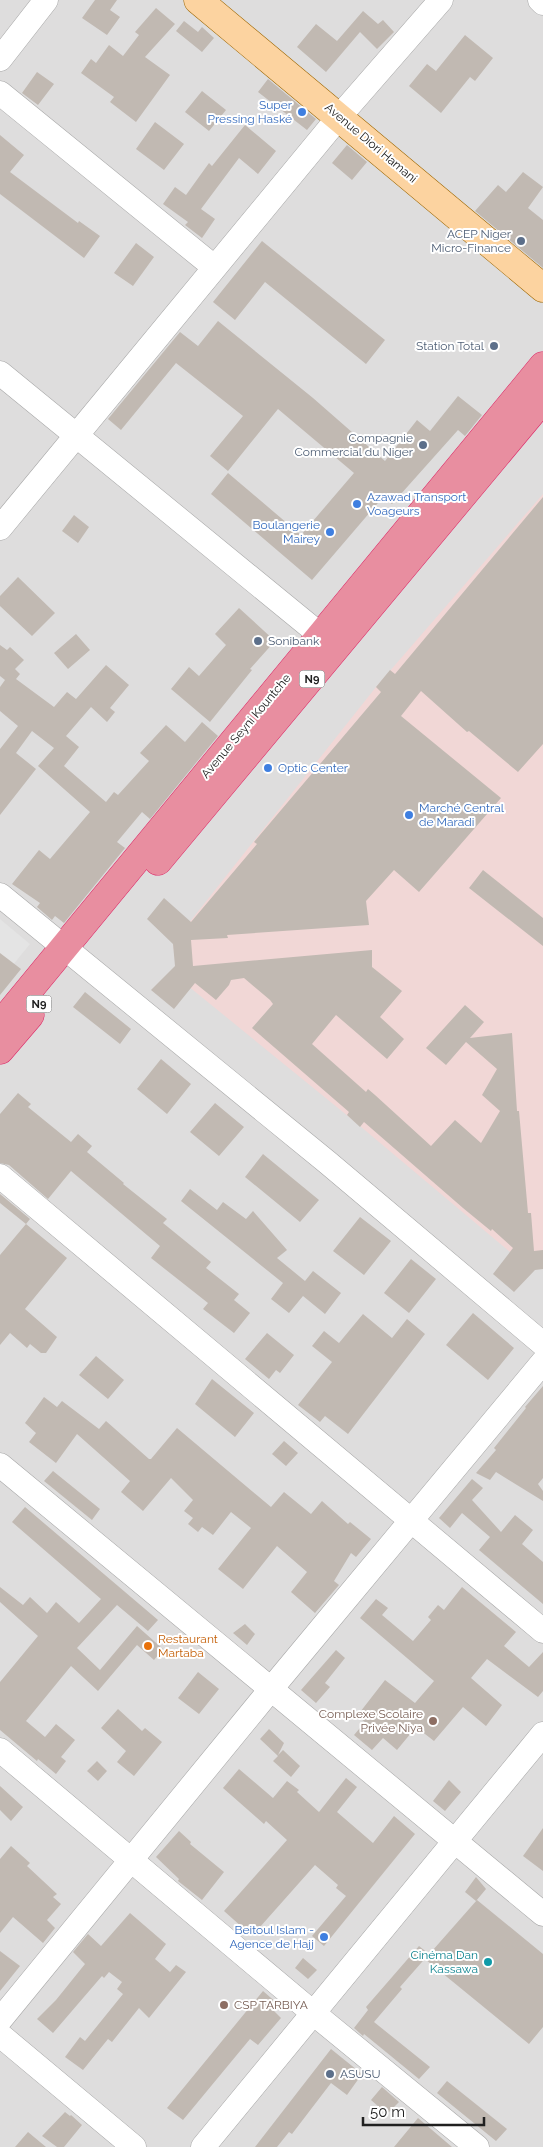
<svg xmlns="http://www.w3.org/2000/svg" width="543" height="2147" font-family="Raleway,sans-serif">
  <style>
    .residential { fill: #dedddd }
    .commercial { fill: #f1d7d6 }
    .parking { fill: #e4e4e4 }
    .building { fill: #c1b9b2 }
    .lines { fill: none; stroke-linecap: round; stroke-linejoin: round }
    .minor-casing { stroke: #a7a7a7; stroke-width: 25 }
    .major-casing { stroke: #9c6600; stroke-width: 29 }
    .highway-casing { stroke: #dc2666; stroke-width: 29 }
    .minor { stroke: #fff; stroke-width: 24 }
    .major { stroke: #fcd3a0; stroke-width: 28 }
    .highway { stroke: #e88ea0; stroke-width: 28 }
    .shop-dot { fill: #3f7fe0; stroke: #fff; stroke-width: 2 }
    .service-dot { fill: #5c6f8a; stroke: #fff; stroke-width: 2 }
    .food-dot { fill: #e8710a; stroke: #fff; stroke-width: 2 }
    .education-dot { fill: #8d6e63; stroke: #fff; stroke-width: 2 }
    .culture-dot { fill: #0f9aa8; stroke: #fff; stroke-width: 2 }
    .labels { text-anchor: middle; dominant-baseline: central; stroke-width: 4; stroke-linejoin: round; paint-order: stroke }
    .shield { fill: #fff; stroke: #636363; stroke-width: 1 }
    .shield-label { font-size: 11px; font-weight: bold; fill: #202020 }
    .shop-label { font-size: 12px; fill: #366cbe; stroke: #fff; text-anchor: end }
    .street-label { font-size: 12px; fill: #202020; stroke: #fff }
    .service-label { font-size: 12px; fill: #4e5e75; stroke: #fff; text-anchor: end }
    .food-label { font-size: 12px; fill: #c56008; stroke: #fff; text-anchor: start }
    .education-label { font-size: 12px; fill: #785e54; stroke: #fff; text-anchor: end }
    .culture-label { font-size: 12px; fill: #0d838f; stroke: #fff; text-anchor: end }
  </style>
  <rect width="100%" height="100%" fill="#f1ede6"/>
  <path class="residential" d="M0 0H543V2147H0Z"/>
  <path class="commercial" d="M543 494V1269L528 1267 354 1121 177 977 173 943 376 687Z"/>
  <path class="parking" d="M0 919 30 944 0 981Z"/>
  <path class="building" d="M95 0H117L110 10 120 17 107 35 82 18Z
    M156 8 175 24 145 57 170 75 136 122 110 102 114 97 81 73 91 59 96 63 109 45 123 56 139 35 135 32Z
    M363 11 378 24 383 20 394 32 377 49 360 32 326 72 297 47 316 24 337 41Z
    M184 21 198 32 202 27 214 38 202 52 176 31Z
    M465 35 493 58 475 81 470 77 441 113 409 86 427 64 436 71Z
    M37 72 54 84 38 105 22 93Z
    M268 79 316 119 307 130 258 92Z
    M202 91 226 110 209 131 185 112Z
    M155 122 184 144 164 170 136 149Z
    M245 125 276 151 258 174 239 158 201 209 215 219 202 238 185 225 188 222 163 204 175 187 186 195 209 163 212 166Z
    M0 135 24 155 10 172 78 223 79 221 100 236 84 258 0 194Z
    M347 145 367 162 352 180 332 163Z
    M523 172 543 187 528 208 543 220V268L475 211 498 185 506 192Z
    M262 241 385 340 366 364 265 282 235 320 213 302Z
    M136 243 154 257 133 286 114 273Z
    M218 321 313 398 385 461 417 420 430 431 458 396 482 415 465 436 458 430 392 504 383 497 312 580 211 494 228 473 301 535 354 473 278 409 228 471 210 456 243 416 176 363 121 430 108 419 180 332 198 346Z
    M543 497V744L518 772 469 731 467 732 421 691 401 716 501 798 419 892 394 870 366 901 369 925 227 935 228 938 191 940 193 966 372 950V967L402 991 380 1017 404 1039 387 1059 336 1015 312 1044 366 1092 368 1089 375 1095 431 1146 455 1120 481 1143 500 1111 482 1095 497 1069 466 1042 446 1065 426 1048 465 1005 484 1022 470 1038 512 1033 517 1111H519L528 1213H531L534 1251 543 1250V1269L535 1270 514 1292 493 1274 513 1248 492 1229 491 1231 463 1208 364 1122 360 1127 347 1115 349 1112 252 1028 273 1004 270 1000 244 978 231 980 229 985 216 1000 195 983 174 1009 151 990 175 966 173 944 147 919 164 898 191 922 257 844 254 842 381 692 376 687 390 670 395 674Z
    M74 515 89 527 78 543 62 531Z
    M18 577 55 613 32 636 0 606V596Z
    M239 608 275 641 250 669 252 670 210 722 171 689 189 667 199 676 226 645 215 634Z
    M76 634 90 650 68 669 54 653Z
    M0 645 7 650 10 647 24 660 15 669 20 674 16 679 54 707 67 692 76 699 106 665 129 685 110 708 115 712 107 722 91 707 66 736 79 747 64 766 106 802 114 792 118 795 149 761 140 753 166 725 185 742 202 722 218 736 150 819 142 812 117 842 125 848 64 923 55 916 52 920 37 907 40 903 12 884 39 850 50 859 90 812 38 766 54 748 32 731 16 753 36 769 0 815V749L18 726 0 711V687L5 680 0 676Z
    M483 870 543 918V946L469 888Z
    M0 953 21 969 0 995Z
    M85 992 131 1029 120 1044 73 1007Z
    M161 1059 191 1084 167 1114 137 1089Z
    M18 1093 31 1104 28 1107 71 1142 78 1134 92 1146 87 1152 124 1183 123 1184 167 1219 163 1223 211 1262 206 1268 239 1294 234 1300 250 1313 234 1333 203 1309 208 1303 151 1258 160 1246 71 1171 48 1199 9 1165 0 1163V1114Z
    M215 1103 244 1127 219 1156 190 1132Z
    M263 1154 319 1200 300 1222 245 1177Z
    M190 1189 217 1210 223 1202 246 1219 253 1211 287 1250 277 1258 305 1281 313 1271 341 1293 325 1314 303 1296 289 1313 271 1299 283 1283 181 1201Z
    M0 1194 30 1219 26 1224 0 1203Z
    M360 1217 391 1241 364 1275 333 1251Z
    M26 1224 67 1258 25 1309 57 1337 46 1353H41L30 1344 27 1348 10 1333 0 1345V1255Z
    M411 1259 436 1279 409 1313 384 1293Z
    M473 1313 514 1348 488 1380 446 1345Z
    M363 1314 392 1338 407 1319 425 1334 348 1434 325 1416 320 1422 298 1405 332 1362 312 1346 324 1331 339 1343Z
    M267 1333 294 1355 280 1373 276 1370 269 1379 245 1359Z
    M96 1356 124 1380 108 1399 79 1375Z
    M212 1379 254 1413 235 1437 195 1404Z
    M543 1386V1478L538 1484 543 1491V1501L496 1472 490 1480 476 1473 496 1450 494 1448 526 1408 525 1407Z
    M44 1397 57 1407 62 1401 99 1429 106 1421 149 1459H151L177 1428 271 1507 284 1492 311 1514 322 1501 348 1524 350 1522 371 1539 356 1557 351 1553 334 1581 339 1585 315 1613 291 1592 307 1572 277 1546 243 1589 218 1569 251 1528 231 1512 213 1535 202 1527 198 1532 188 1524 193 1518 184 1511 193 1500 171 1478 143 1511 121 1492 130 1481 77 1434 56 1463 29 1442 36 1433 25 1423Z
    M284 1441 298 1453 286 1466 272 1454Z
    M53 1471 100 1509 92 1520 44 1481Z
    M472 1479 483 1488 472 1500 501 1532 515 1515 533 1530 522 1544 543 1562V1604L479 1550 490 1537 462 1513 450 1528 439 1518Z
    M25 1507 158 1620 148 1631 117 1605 77 1648 100 1670 137 1626 163 1649 154 1660 137 1645 98 1691 71 1666 26 1721 45 1737 56 1724 75 1740 61 1757 66 1761 56 1774 38 1759 37 1761 0 1730V1682L38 1636 0 1602V1587L23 1605 30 1597 47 1613 56 1602 79 1623 101 1599 12 1522Z
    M462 1587 516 1632 504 1646 529 1667 543 1652V1691L538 1697 487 1659 471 1678 502 1705 486 1726 463 1707 434 1741 416 1727 397 1750 383 1738 372 1750 354 1735 365 1722 357 1716 385 1680 415 1703 434 1681 360 1618 376 1599 388 1608 382 1615 413 1641 431 1620 428 1617 438 1605 444 1610Z
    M245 1624 255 1634 247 1645 233 1633Z
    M336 1650 345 1658 325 1683 330 1687 316 1703 301 1690Z
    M198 1672 219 1689 199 1714 178 1698Z
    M118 1709 142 1731 145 1728 162 1742 134 1776 117 1762 126 1751 101 1728Z
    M269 1729 284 1743 278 1755 283 1750 300 1766 291 1777 273 1761 278 1756 260 1739Z
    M97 1761 107 1771 98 1781 87 1771Z
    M239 1769 273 1798 287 1781 299 1790 297 1792 319 1812 346 1778 357 1787 337 1812 373 1843 394 1816 415 1834 324 1946 312 1936 346 1896 336 1888 338 1885 315 1865 252 1936 224 1911 287 1840 266 1821 264 1824 223 1788Z
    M449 1780 461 1792 445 1811 433 1801Z
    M0 1786 23 1807 11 1821 0 1810Z
    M543 1828V1871L523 1856Z
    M179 1831 191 1842 190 1844 224 1872 202 1900 178 1881 179 1879 156 1857Z
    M11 1846 30 1863 27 1866 57 1894 53 1897 61 1904 47 1920 55 1928 43 1943 13 1917 0 1933V1859Z
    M476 1877 486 1889 476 1901 465 1892Z
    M477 1900 543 1954V2027L529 2044 425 1959Z
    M130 1913 166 1944 155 1959 170 1972 176 1965 186 1972 149 2018 139 2008 112 2042 108 2039 83 2070 65 2057 80 2037 85 2041 123 1994 117 1989 122 1982 109 1972 104 1978 102 1976 53 2033 37 2019 56 2000 85 1964 73 1952 88 1934 101 1946Z
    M419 1946 429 1954 400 1987 402 1989 374 2022 430 2067 419 2079 364 2034 363 2036 354 2028 368 2010 366 2007Z
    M0 1951 20 1966 0 1991Z
    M303 1958 317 1970 308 1979 295 1968Z
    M263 1991 278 2004 273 2010 281 2018 258 2045 250 2039 183 2120 167 2108Z
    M331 2049 362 2074 347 2095 331 2083 292 2134 289 2132 277 2147H255Z
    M447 2081 507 2129 496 2141 437 2093Z
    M382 2087 399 2102 387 2114 371 2100Z
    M65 2112 70 2116 71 2115 82 2125 64 2147H57L42 2136Z
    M418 2118 452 2147H394Z
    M28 2132 46 2147H15Z"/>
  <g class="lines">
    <g class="minor-casing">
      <path id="minor" d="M540 0 543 3
        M0 59 46 0
        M0 93 214 267
        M0 373 335 647
        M0 528 339 117 441 0
        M0 895 327 1162 543 1344
        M0 1176 543 1631
        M0 1465 543 1914
        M0 1750 312 2012 477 2147
        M0 2020 271 1689 543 1362
        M0 2035 134 2147
        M203 2147 543 1734"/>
    </g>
    <g class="major-casing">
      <path id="major" d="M198 0 543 288"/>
    </g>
    <g class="highway-casing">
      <path id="highway" d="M158 861 543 399
        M0 1025 543 366
        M0 1050 30 1015"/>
    </g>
    <use href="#minor" class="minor"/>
    <use href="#major" class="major"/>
    <use href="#highway" class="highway"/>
  </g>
  <g class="shop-dot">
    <circle cx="302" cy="112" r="5"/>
    <circle cx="357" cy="504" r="5"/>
    <circle cx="330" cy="532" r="5"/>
    <circle cx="268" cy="768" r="5"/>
    <circle cx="409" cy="815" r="5"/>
    <circle cx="324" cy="1937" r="5"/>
  </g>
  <g class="service-dot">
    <circle cx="521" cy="241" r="5"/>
    <circle cx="494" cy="346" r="5"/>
    <circle cx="423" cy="445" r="5"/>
    <circle cx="258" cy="641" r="5"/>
    <circle cx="330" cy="2074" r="5"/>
  </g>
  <circle class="food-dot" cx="148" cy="1646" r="5"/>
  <g class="education-dot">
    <circle cx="433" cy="1721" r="5"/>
    <circle cx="224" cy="2005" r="5"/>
  </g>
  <circle class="culture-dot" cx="488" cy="1962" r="5"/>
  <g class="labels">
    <g class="shield">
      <rect x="299.5" y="670.5" width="25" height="17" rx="4"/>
      <rect x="26.5" y="995.5" width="25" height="17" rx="4"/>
    </g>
    <g class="shield-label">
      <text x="312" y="679">N9</text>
      <text x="39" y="1004">N9</text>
    </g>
    <g class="shop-label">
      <text x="292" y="105">Super<tspan x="292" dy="14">Pressing Haské</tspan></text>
      <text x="367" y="497" text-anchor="start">Azawad Transport<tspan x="367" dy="14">Voageurs</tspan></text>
      <text x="320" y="525">Boulangerie<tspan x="320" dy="14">Mairey</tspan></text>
      <text x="278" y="768" text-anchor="start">Optic Center</text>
      <text x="419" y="808" text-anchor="start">Marché Central<tspan x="419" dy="14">de Maradi</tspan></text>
      <text x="314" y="1930">Beitoul Islam -<tspan x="314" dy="14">Agence de Hajj</tspan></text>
    </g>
    <g class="street-label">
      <text transform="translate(371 143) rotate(40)">Avenue Diori Hamani</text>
      <text transform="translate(246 726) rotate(-50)">Avenue Seyni Kountche</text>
    </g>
    <g class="service-label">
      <text x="511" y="234">ACEP Niger<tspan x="511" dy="14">Micro-Finance</tspan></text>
      <text x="484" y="346">Station Total</text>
      <text x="413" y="438">Compagnie<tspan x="413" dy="14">Commercial du Niger</tspan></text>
      <text x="268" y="641" text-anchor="start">Sonibank</text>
      <text x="340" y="2074" text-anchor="start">ASUSU</text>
    </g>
    <g class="food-label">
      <text x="158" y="1639">Restaurant<tspan x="158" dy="14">Martaba</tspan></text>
    </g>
    <g class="education-label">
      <text x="423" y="1714">Complexe Scolaire<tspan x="423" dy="14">Privée Niya</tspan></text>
      <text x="234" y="2005" text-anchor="start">CSP TARBIYA</text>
    </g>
    <g class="culture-label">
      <text x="478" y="1955">Cinéma Dan<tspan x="478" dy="14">Kassawa</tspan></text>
    </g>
  </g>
  <path d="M363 2117v8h121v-8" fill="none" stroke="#202020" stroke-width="2.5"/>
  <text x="370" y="2117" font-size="15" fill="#202020" stroke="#ffffff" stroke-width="4" paint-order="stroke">50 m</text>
</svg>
